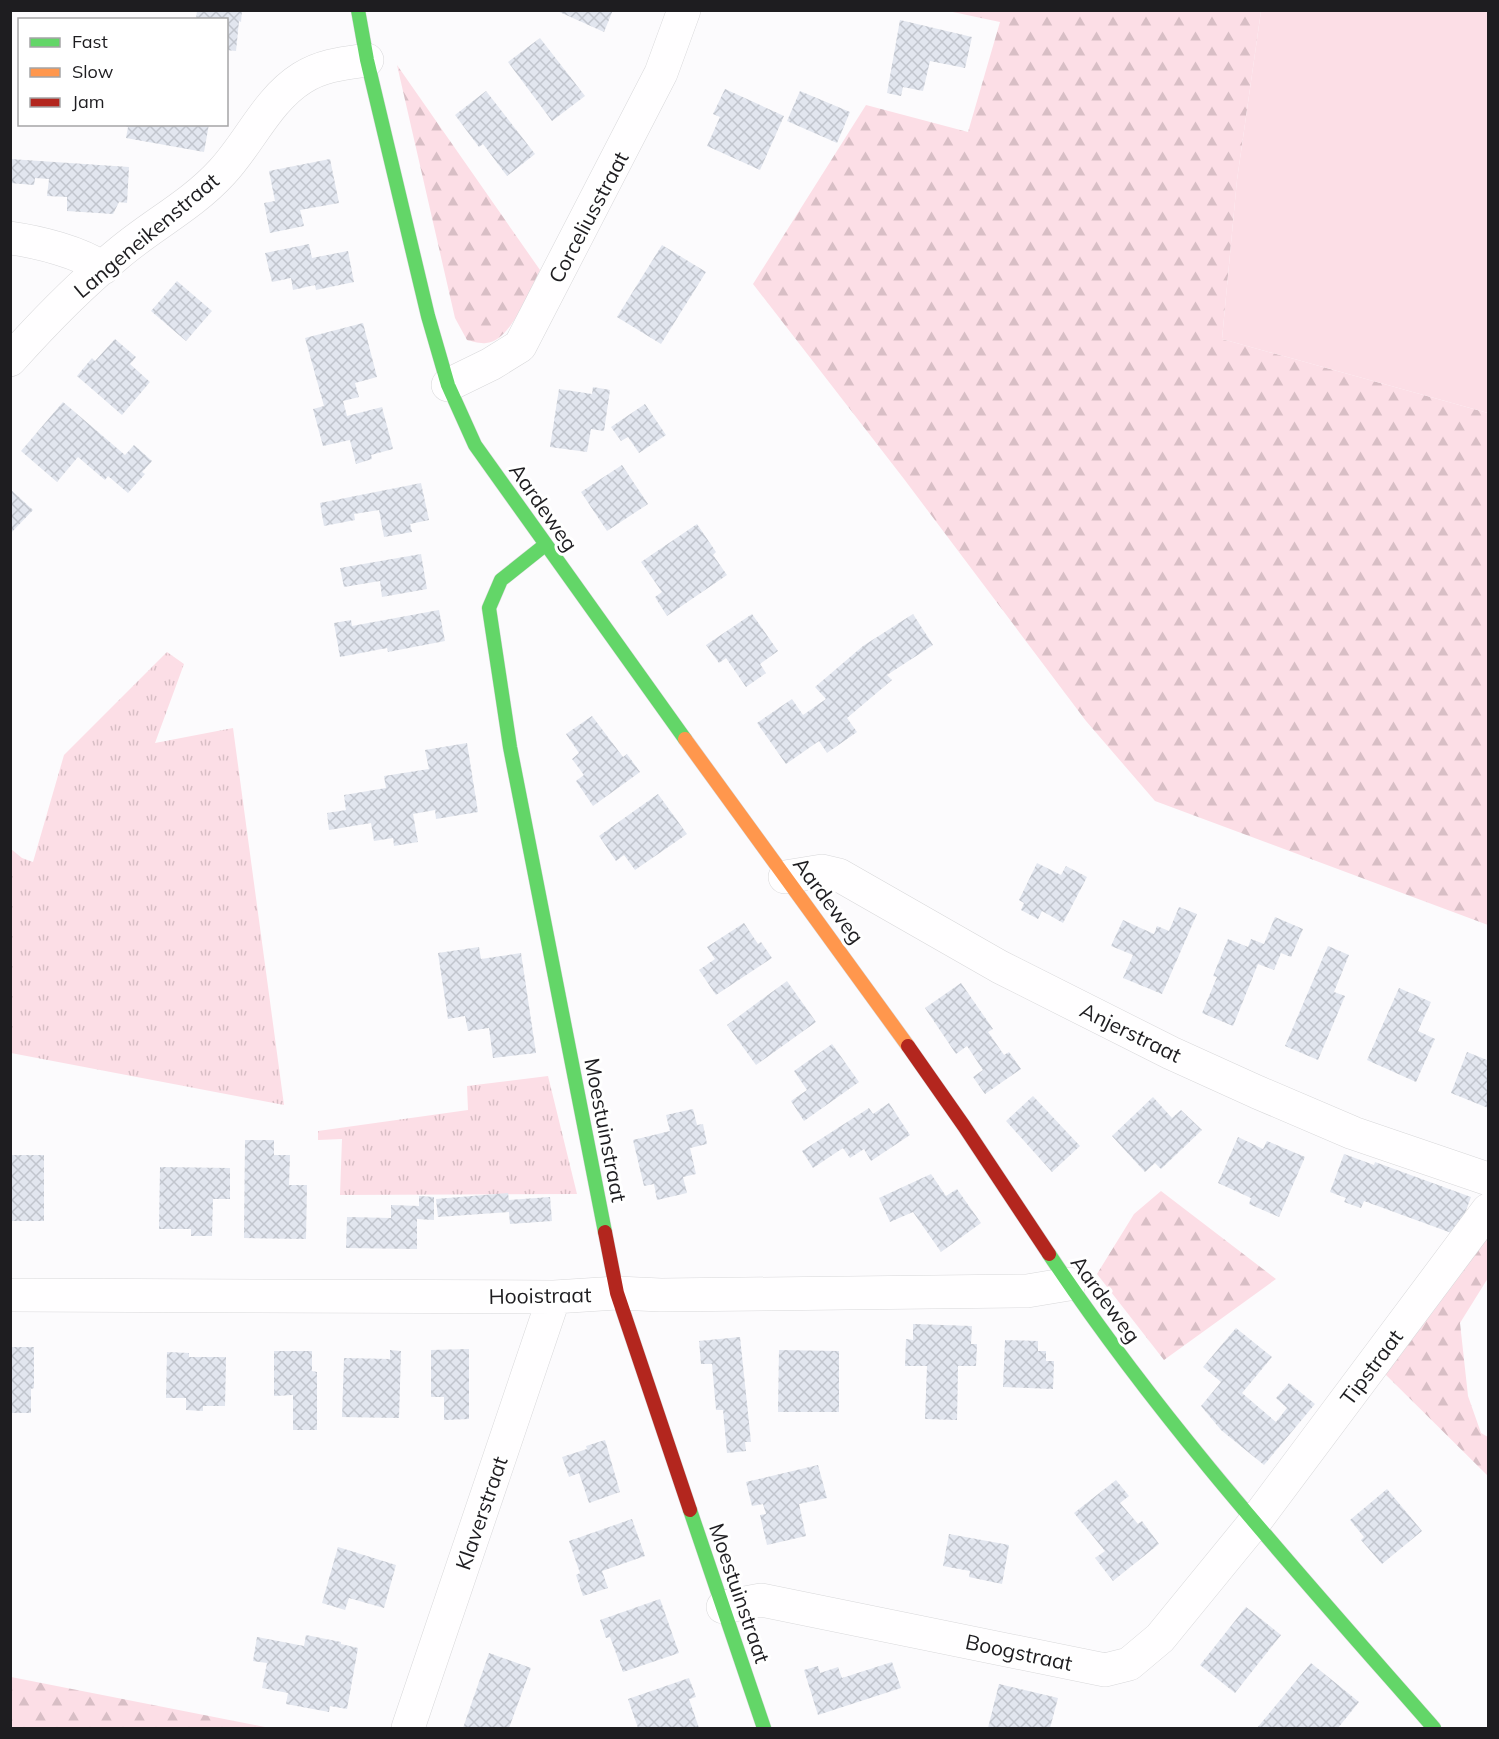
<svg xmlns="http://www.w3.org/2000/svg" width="1499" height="1739" font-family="Mulish,sans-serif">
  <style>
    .grass { fill: url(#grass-tufts) }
    .forest { fill: url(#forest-firs) }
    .pitch { fill: #fcdee6 }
    .building { fill: url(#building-cross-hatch) }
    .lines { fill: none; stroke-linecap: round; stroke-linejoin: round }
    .street-casing { stroke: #d8d8da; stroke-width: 34 }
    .fast-casing { stroke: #d8d8da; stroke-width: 15 }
    .slow-casing { stroke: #d8d8da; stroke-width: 15 }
    .jam-casing { stroke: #d8d8da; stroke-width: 15 }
    .street { stroke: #fffeff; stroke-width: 33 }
    .fast { stroke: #63d668; stroke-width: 14 }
    .slow { stroke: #ff974d; stroke-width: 14 }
    .jam { stroke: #b3261e; stroke-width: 14 }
    .labels { text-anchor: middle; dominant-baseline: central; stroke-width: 6; stroke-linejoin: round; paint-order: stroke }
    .street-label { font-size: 21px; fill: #1e1d20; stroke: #fff }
  </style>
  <defs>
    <pattern id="grass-tufts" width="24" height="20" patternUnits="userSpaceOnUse" patternTransform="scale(1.5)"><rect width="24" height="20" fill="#fcdee6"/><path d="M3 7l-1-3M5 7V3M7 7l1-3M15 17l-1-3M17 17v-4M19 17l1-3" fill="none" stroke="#d8bec5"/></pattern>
    <pattern id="forest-firs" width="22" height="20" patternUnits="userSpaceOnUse" patternTransform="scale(1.5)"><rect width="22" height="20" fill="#fcdee6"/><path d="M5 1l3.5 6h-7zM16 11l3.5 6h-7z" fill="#d8bec5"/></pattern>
    <pattern id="building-cross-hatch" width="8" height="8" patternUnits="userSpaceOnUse" patternTransform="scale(1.5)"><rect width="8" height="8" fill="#e2e6ef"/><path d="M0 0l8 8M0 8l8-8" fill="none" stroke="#c1c5cd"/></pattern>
  </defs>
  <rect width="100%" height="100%" fill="#fcfbfd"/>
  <path class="grass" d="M167 652 184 664 155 743 233 728 284 1105 11 1053V849L22 858 33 862 64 755Z
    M548 1076 577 1194 340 1195 342 1139 318 1140V1131L468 1110 467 1086Z"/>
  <path class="forest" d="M948 11H1261L1237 180 1222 339 1488 413V925L1155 801 1086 721 904 479 753 284 866 105 968 132 1000 22Z
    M397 65 540 270C530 290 511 341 486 343 480 344 472 341 467 340L455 318Z
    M1161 1191 1276 1279 1164 1360 1097 1274 1134 1214Z
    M1488 1227V1278L1460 1323 1468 1396 1481 1433 1488 1437V1476L1384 1373Z
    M10 1677H11L270 1728H11Z"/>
  <path class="pitch" d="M1261 11H1488V413L1222 339 1237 180Z"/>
  <path class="building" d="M197 10H242L241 22 239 21 236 51 226 50V20H196Z
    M555 10H613L604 32Z
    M900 20 972 37 965 68 930 61 923 91 903 87 901 96 887 93Z
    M540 38 585 96 552 121 508 62Z
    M725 89 784 116 760 170 707 146 720 117 713 114Z
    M486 91 535 154 507 176 483 144 479 147 455 115Z
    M800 91 850 112 837 143 787 121Z
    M122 124H209L204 152 126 138 128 127Z
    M10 159 129 167 127 203 119 202 113 214 67 211V197L47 196 49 179 35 178 34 185 10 183Z
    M330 159 339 203 300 210 304 226 270 233 264 203 275 201 269 171Z
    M309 244 312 258 348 251 354 282 316 290 315 285 293 290 291 278 272 282 265 253Z
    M662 245 706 272 661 344 617 317Z
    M177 281 212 311 186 341 151 311Z
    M363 323 377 377 355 383 359 397 343 401 347 416 382 407 393 449 371 455 372 459 356 464 350 440 323 446 313 409 324 406 305 338Z
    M115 339 136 357 130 364 150 382 122 415 77 376 92 358 95 361Z
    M593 387 610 390 604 431 591 429 587 452 550 447 559 389 592 394Z
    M63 402 125 455 134 445 152 461 142 472 145 474 128 493 108 476 105 480 78 457 57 482 21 451Z
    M645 404 666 435 639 453 628 437 621 441 611 427Z
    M622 465 648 504 607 531 581 492Z
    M421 483 429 520 410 524 412 532 384 537 379 510 354 514 355 520 324 526 320 503Z
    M10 489 33 510 10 534Z
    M697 524 716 552 713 555 727 575 667 616 655 597 662 592 641 562Z
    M421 554 427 589 382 597 380 581 344 587 340 568Z
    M439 610 445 641 388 652 387 648 340 657 334 623 351 620 352 626Z
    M752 614 778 651 760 664 766 673 746 687 726 658 719 663 706 645Z
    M913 614 933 645 887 675 892 680 847 718 857 732 827 753 819 741 786 764 757 723 792 699 803 715 826 699 815 687 863 646Z
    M592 716 623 757 627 754 640 772 593 806 576 781 584 775 572 759 579 753 566 734Z
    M467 743 478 812 436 819 435 810 413 814 418 842 394 846 393 838 374 841 371 823 329 830 327 813 346 810 344 795 386 788 384 776 429 769 425 750Z
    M658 794 687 834 635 870 624 855 616 861 599 836Z
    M1037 863 1061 875 1066 866 1087 877 1063 923 1042 911 1038 919 1021 910 1024 903 1019 900Z
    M1179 907 1197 914 1162 994 1123 978 1133 955 1111 946 1123 920 1154 934 1157 926 1169 931Z
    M1275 917 1303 929 1291 957 1281 953 1274 970 1258 964 1233 1026 1202 1013 1217 977 1213 976 1228 939 1248 947 1251 939 1264 944Z
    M744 923 758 944 761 942 772 958 716 995 699 970 715 959 707 947Z
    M1328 946 1349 955 1334 992 1345 996 1318 1060 1285 1046Z
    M479 947 481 959 521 953 536 1053 493 1058 489 1028 468 1031 465 1016 448 1019 438 953Z
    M787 981 816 1022 756 1065 727 1025Z
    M961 983 993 1029 988 1032 1004 1055 1009 1052 1021 1069 985 1094 973 1077 983 1070 967 1046 956 1054 925 1008Z
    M1399 988 1431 1002 1418 1031 1435 1039 1416 1082 1367 1060Z
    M832 1044 859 1082 804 1121 791 1101 807 1090 794 1071Z
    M1467 1052 1487 1060 1488 1056V1108L1451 1093Z
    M1033 1096 1080 1146 1052 1172 1006 1121Z
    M1153 1097 1172 1118 1181 1110 1202 1130 1161 1169 1155 1163 1145 1172 1112 1136Z
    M889 1103 910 1135 871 1161 864 1149 850 1158 843 1148 813 1168 802 1151 869 1108 873 1114Z
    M693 1109 697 1125 703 1124 707 1144 690 1148 696 1174 683 1177 687 1193 657 1200 654 1184 644 1186 633 1140 670 1131 666 1115Z
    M1238 1137 1263 1149 1267 1141 1305 1157 1279 1217 1249 1204 1251 1198 1218 1183Z
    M245 1140H274V1155H290L289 1185H307L306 1239 244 1238Z
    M1344 1154 1374 1165 1375 1162 1471 1197 1457 1235 1364 1201 1361 1208 1344 1202 1346 1198 1330 1192Z
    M10 1155H44V1221H10Z
    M160 1167 230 1168V1199H213L212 1236H191V1229H159Z
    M931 1174 946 1196 957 1189 981 1223 941 1252 913 1212 890 1222 879 1198Z
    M508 1193 509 1200 550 1197 552 1221 510 1224 509 1212 438 1217 436 1199Z
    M419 1196 434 1197V1220L417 1219V1249L346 1248 347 1217 391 1218V1205L419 1206Z
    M913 1324 972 1326 971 1344H977L976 1366H958L957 1420 925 1419 927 1366H905L906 1339 913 1340Z
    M1236 1328 1272 1357 1242 1393 1276 1422 1287 1408 1276 1398 1289 1383 1315 1404 1264 1465 1221 1430 1201 1406 1221 1382 1203 1367Z
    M740 1337 751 1442H745L746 1451 727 1453 723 1410H716L712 1364H701L699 1341Z
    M1005 1340 1038 1341V1351H1046V1361H1054L1053 1389 1003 1387Z
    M10 1347H34V1388L31 1389V1413H10Z
    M469 1349V1419L444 1420V1397H431V1350Z
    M390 1350 401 1351 399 1418 342 1417 344 1358 390 1359Z
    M779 1350 839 1351V1412H778Z
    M274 1351H312V1371L317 1372V1430H293V1395L274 1396Z
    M167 1352 189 1353V1357H226L225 1406H203V1411L186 1410V1398H166Z
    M605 1440 620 1492 589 1503 579 1473 569 1477 562 1457 587 1449 586 1446Z
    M818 1465 827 1498 799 1504 806 1536 767 1545 760 1515 766 1514 763 1504 752 1506 746 1482Z
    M1116 1480 1129 1496 1120 1503 1138 1524 1142 1521 1159 1544 1113 1581 1095 1558 1105 1551 1074 1513Z
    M1387 1489 1422 1531 1382 1564 1361 1540 1364 1537 1350 1520Z
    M632 1519 645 1556 602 1571 608 1588 583 1596 576 1575 580 1573 569 1541Z
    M949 1534 1009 1545 1002 1584 969 1577 970 1571 943 1566Z
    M338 1547 396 1565 384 1608 349 1598 345 1610 322 1603Z
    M660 1599 679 1653 623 1672 610 1637 606 1638 600 1620Z
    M1246 1607 1281 1635 1235 1693 1200 1665Z
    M306 1635 341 1642V1644L358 1648 347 1709 330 1706 329 1712 286 1704 288 1693 262 1688 267 1663 253 1661 257 1637 304 1646Z
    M489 1653 531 1668 509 1728H463Z
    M892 1662 901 1688 818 1715 804 1670 818 1666 820 1673 838 1667 842 1678Z
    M1311 1663 1359 1702 1338 1728H1257Z
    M689 1678 696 1697 689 1699 699 1728H638L628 1699Z
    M999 1684 1058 1698 1050 1728H988Z"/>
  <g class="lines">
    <g class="street-casing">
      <path id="street" d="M10 238C39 242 79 252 103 268
        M10 360C44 322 79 286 118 254 152 225 192 205 222 172 250 142 267 100 302 78 322 65 345 63 367 60
        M448 385 491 364 520 346 661 73 684 10
        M785 877 822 871 839 875 1000 967 1171 1053 1257 1092 1353 1133 1488 1179
        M10 1295 554 1297 617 1293 661 1295 1027 1291 1069 1284
        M723 1607 761 1600 1105 1670 1129 1664 1160 1638 1254 1523 1488 1210
        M408 1728 554 1297"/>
    </g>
    <g class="fast-casing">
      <path id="fast" d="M358 10 367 60 428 316 448 385 475 445 685 739
        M545 545 501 580 489 608 510 747 605 1232
        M1049 1254C1162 1424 1300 1575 1434 1728
        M690 1510 764 1728"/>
    </g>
    <g class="slow-casing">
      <path id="slow" d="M685 739 908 1046"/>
    </g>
    <g class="jam-casing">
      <path id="jam" d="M908 1046 964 1126 1049 1254
        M605 1232 617 1293 690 1510"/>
    </g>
    <use href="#street" class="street"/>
    <use href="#fast" class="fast"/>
    <use href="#slow" class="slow"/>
    <use href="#jam" class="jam"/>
  </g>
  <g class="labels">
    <g class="street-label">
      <text transform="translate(588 217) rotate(-62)">Corceliusstraat</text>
      <text transform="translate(146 235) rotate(-40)">Langeneikenstraat</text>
      <text transform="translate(544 507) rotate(55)">Aardeweg</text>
      <text transform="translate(829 900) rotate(53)">Aardeweg</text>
      <text transform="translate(1131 1032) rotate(26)">Anjerstraat</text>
      <text transform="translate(606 1130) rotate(79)">Moestuinstraat</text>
      <text transform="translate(540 1295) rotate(-1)">Hooistraat</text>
      <text transform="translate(1106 1299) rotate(54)">Aardeweg</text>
      <text transform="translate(1371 1367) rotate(-53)">Tipstraat</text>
      <text transform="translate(481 1513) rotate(-71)">Klaverstraat</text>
      <text transform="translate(740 1593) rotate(71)">Moestuinstraat</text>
      <text transform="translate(1019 1652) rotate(12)">Boogstraat</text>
    </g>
  </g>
  <rect width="1499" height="1739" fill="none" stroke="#1e1d20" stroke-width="24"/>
  <rect x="18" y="18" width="210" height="108" fill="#ffffff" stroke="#a5a5a6" stroke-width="1.5"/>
  <rect x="30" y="38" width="30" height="9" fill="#63d668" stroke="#a5a5a6" stroke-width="1.5"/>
  <text x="72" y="48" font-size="18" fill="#1e1d20">Fast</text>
  <rect x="30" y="68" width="30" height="9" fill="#ff974d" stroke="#a5a5a6" stroke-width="1.5"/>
  <text x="72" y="78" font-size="18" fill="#1e1d20">Slow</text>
  <rect x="30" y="98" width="30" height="9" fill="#b3261e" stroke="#a5a5a6" stroke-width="1.5"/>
  <text x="72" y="108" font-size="18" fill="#1e1d20">Jam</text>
</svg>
